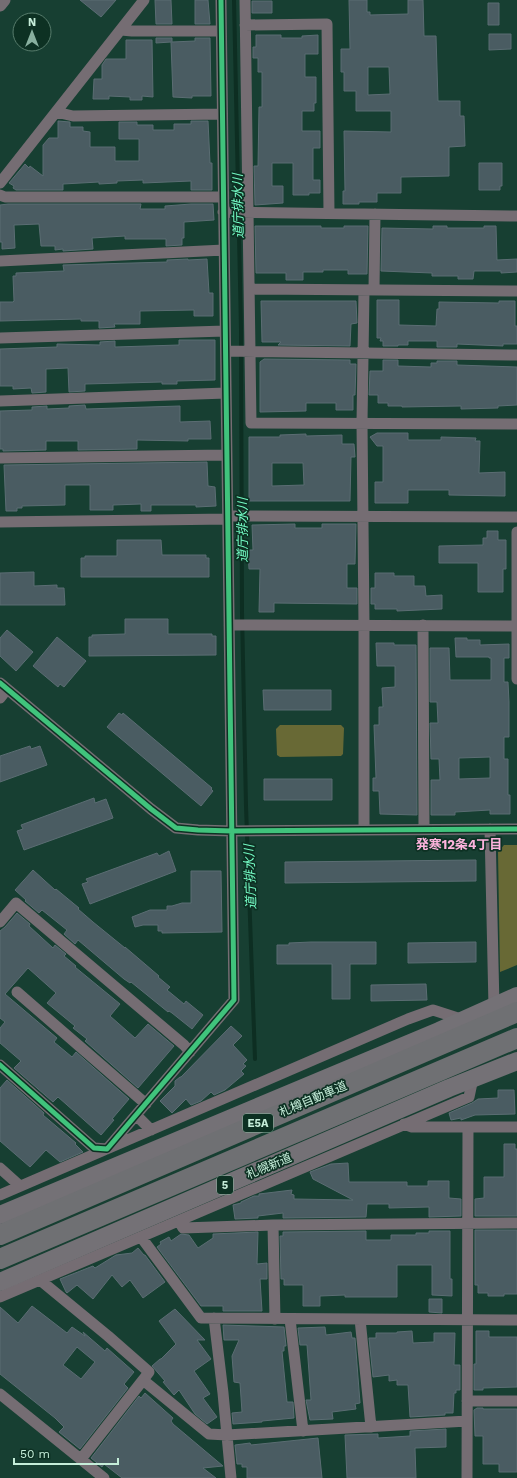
<svg xmlns="http://www.w3.org/2000/svg" width="517" height="1478" font-family="'Work Sans','Noto Sans JP',sans-serif">
  <style>
    .green { fill: #686935 }
    .lines { fill: none; stroke-linecap: round; stroke-linejoin: round }
    .stream { stroke: #0d2e22; stroke-width: 4 }
    .building { fill: #4a5c62; stroke: #5b6d73; fill-rule: evenodd }
    .minor { stroke: #756d73; stroke-width: 11 }
    .tertiary { stroke: #756d73; stroke-width: 13 }
    .trunk { stroke: #747176; stroke-width: 18 }
    .motorway { stroke: #6f7073; stroke-width: 20 }
    .cycleway-casing { stroke: #0d3123; stroke-width: 8 }
    .cycleway { stroke: #40c37c; stroke-width: 5 }
    .labels { text-anchor: middle; dominant-baseline: central; stroke-width: 3.5; stroke-linejoin: round; paint-order: stroke }
    .shield { fill: #0d3123; stroke: #8eb5a2; stroke-width: 1 }
    .shield-label { font-size: 11px; font-weight: bold; fill: #c5edd9 }
    .street-label { font-size: 12px; fill: #c5edd9; stroke: #0d3123 }
    .water-label { font-size: 13px; font-style: italic; fill: #75fdc6; stroke: #0d3123 }
    .neighbourhood-label { font-size: 13px; font-weight: bold; fill: #feb4de; stroke: #0d3123 }
  </style>
  <rect width="100%" height="100%" fill="#173f32"/>
  <path class="green" d="M280 725H341L344 728 343 754 341 756 280 757 277 755 276 729Z
    M504 845H517V965L500 972 498 852Z"/>
  <g class="lines">
    <path class="stream" d="M234 0 241 329 242 612 246 806 255 1059"/>
  </g>
  <path class="building" d="M80 0H116L101 17Z
    M155 0H171L172 24H156Z
    M195 0H208L210 24H195Z
    M349 0H367V12H370V15L408 14V0H423L424 36H436L438 101H460V116H464L465 146 449 147V176L401 177V193H377V202H359V204H343V191H345L344 131 391 132V111H356V91H344V72H341V49H350ZM368 67H389L390 94 368 95Z
    M252 1H272V13H252Z
    M488 3H499V25H488Z
    M489 34H511V49L489 50Z
    M256 35H281V38H302V36L318 35V54H305V77H316V103H314V111H302V131H320V148H313V180H320V193H309V195H293V163H272V186H283V203L255 205 254 166H258L259 107H262V72H258V58H253V47H256Z
    M156 38H172V42L195 41V38H210L211 96H192V98L173 97 171 42 156 43Z
    M126 40H152L153 97 142 96V100H130V97L109 96V99H93L94 79H102V65L106 59H126Z
    M58 121 70 122V127H83V131L90 132V147H115V161H139V139H119V122H137V125H153V130H174V124H191V121H208L210 163H212V190H191V181L143 183V180L117 181V183L99 184V182L63 184V190H16L13 188 14 186 9 183 25 164 29 168 30 166 43 176V145L49 138H58Z
    M479 163H502V186H500V190H479Z
    M8 204H141L140 209H165V206L191 204H213L214 220 184 222V238H182V245L166 246V239H125V236L92 238 93 249 63 251V249L55 250V246H41L39 224 14 225 15 248 2 249V242H0V205Z
    M255 226H321V228H344V226H368L367 274H348V270H323V272H303V280H286V273H256Z
    M433 226H447V228H484V226H496L497 260 517 259V272L501 273V271H474L473 279H458V276H432V273L381 271 382 228 433 229Z
    M188 259V260L207 259 209 293H213V316H194V310L140 311V324H114L115 327 99 328V321H81V319L0 321V302H13L14 301 13 276H16V273L64 271 63 265 167 262V260Z
    M377 300H399V325L436 326 437 309H439V302L499 303V301H515V326H517V344H503V346L457 344V347H437V341H408V345H398V346H383V341H380L381 338H377Z
    M261 301H356L357 323 351 324 350 346 278 345 281 342H262Z
    M179 340H215V380L177 381V384H162V382L85 384V391L69 392 68 368 46 369V392L32 393 31 388 13 389V386H0V349L57 347V344L100 345V342L115 341V347L179 345Z
    M264 359 350 360V364H356L355 395H353V410H336V403H306V411L260 412V362Z
    M383 360H398V366L431 367V363H437V361H457V365L517 367V405L498 406V408L461 409V406L402 407V406H388V403H378V395H369L370 371H383Z
    M85 405 86 409 180 406V422L210 421 211 439H188V441L137 440V449L78 450V441H46V450L3 451V449H0V411L32 410V407L47 406V409L69 408V406Z
    M377 433H408V440H441V437L476 438 475 441H480L479 473 505 472V496L449 495V490H408V503H375V482H383V446H377L370 437Z
    M306 434V436L342 435V444H354L355 457H351L350 501H249V437H280V435ZM272 463H303L304 485 272 486Z
    M207 462 208 486 215 487 216 506 196 507V505H151V511H141V504L113 505V510H90V485H65V505L22 506V508H17V511H6L4 465Z
    M295 524V528H322V524H356L355 564H347V588H357V604L274 603V612H259L260 569H249L248 550H253L252 525Z
    M487 531H498V540H506V569H503V592H478V563H439V546L483 545V538H487Z
    M117 540H161L162 555H206V558H209V577H81V558H85V556H117Z
    M34 572V586L57 585V588H64L65 605H0V573Z
    M375 573H394V576H414V586H425L426 596 442 595V609L397 611V609H375V604H371V588H375Z
    M125 619H168V634H212V636H216V655L89 656V637H92V635L125 634Z
    M7 630 33 652 16 671 0 656V638Z
    M57 637 86 661 64 687 60 684 58 687 33 666Z
    M455 638H467V640H480V645L509 644V658H504V682H508L509 702V737H504V759H508V795H510V814H490V810L455 812V815H431V780H440L439 759H431L430 723H438L437 702H430V648H449L450 680H491V658H489V657H456ZM490 757V778L459 779V758Z
    M376 643H394V645H416L417 815 380 814 379 791H373V778H376L374 725H379V707H383L382 688 395 687V666H377Z
    M263 690H331V710H264Z
    M119 713 122 715 123 713 212 788 211 789 213 791 201 806 107 727Z
    M30 746 31 749 40 746 47 765 0 782V756Z
    M264 779H332V800H264Z
    M94 798 95 803 106 799 113 818 24 850 17 831 23 829 21 825Z
    M169 851 176 871 90 904 82 884 88 882 86 879 157 853 159 856Z
    M476 860V881L285 883V862Z
    M33 870 55 890 56 889 79 908 78 909 93 922 125 948V947L159 976 158 977 170 987 167 990 184 1004 186 1001 203 1015 192 1029 172 1013 169 1011 168 1012 131 982 130 983 124 979 78 940 75 944 64 934 67 930 42 910 39 913 25 901 26 900 15 890Z
    M191 871H221L222 932 162 933V931H158V925H143L135 927 132 917 150 910H167V906H172L182 903H191Z
    M17 913 30 924 29 926 53 948 55 945 66 954 64 956 76 966 75 967 120 1004 110 1016 135 1038 148 1024 174 1046 138 1088 85 1041 87 1039 73 1028 75 1026 47 1003 56 993 28 968 5 994 57 1038 54 1042 72 1057 76 1052 129 1099 112 1119 114 1120 101 1135 58 1097 53 1102 14 1068 21 1061 0 1043V1028L5 1022 0 1018V931L5 927Z
    M311 942H376V964H350V999H332V964H277V945H289V943Z
    M476 942V962L408 963V943Z
    M426 984 427 1000 371 1001V985Z
    M231 1026 242 1036 233 1045 247 1060 243 1064 246 1066 241 1071 244 1074 225 1090 214 1095 211 1092 201 1101 191 1105 186 1099 172 1113 160 1101 175 1086V1081L180 1077H181Z
    M7 1080 44 1113 43 1115 76 1143 75 1144 83 1152 60 1162 46 1150 30 1167 0 1141V1088Z
    M498 1090H514L515 1114 475 1115 461 1120V1118L451 1120 449 1113 472 1103 478 1099 498 1098Z
    M504 1144H515V1149H517V1216H475V1199L484 1198V1177H504Z
    M348 1163 349 1182H407V1186H428V1181H449V1198L461 1199V1216L429 1217V1207L389 1208V1204H367L366 1217 283 1218V1213L258 1216V1218L235 1219 233 1205 241 1203V1202L254 1196H259V1194L292 1190 291 1194 294 1195V1199L353 1200 313 1179 310 1172 331 1164Z
    M475 1230H517V1294H504V1296H488V1293H478V1285H475Z
    M366 1231V1240H391V1235H416V1233H429V1231H450V1279H452V1296L432 1295V1265H397V1297H345V1295L320 1296V1306H303V1285H284V1279H281L280 1236H283V1232Z
    M258 1232 257 1264 267 1263V1279H260L262 1311H223V1306H201L157 1247 161 1244 160 1242 169 1237 171 1241 181 1234 189 1235 198 1248 213 1238V1234Z
    M138 1248 144 1255H145L165 1282 143 1298 130 1280 122 1287 112 1275 93 1299 77 1285 67 1293 66 1292 60 1279 93 1266 95 1268 116 1255 132 1253Z
    M429 1299H442V1313L429 1312Z
    M32 1306 67 1333 72 1327 85 1336 83 1332 105 1351 107 1348 134 1372 124 1384 128 1388 80 1449 59 1432 64 1427 55 1418 0 1374V1307L18 1323ZM77 1347 95 1362 81 1379 63 1365Z
    M175 1309 205 1340H197L211 1359 194 1371 210 1394 203 1398 217 1417 207 1424 195 1414 179 1390 174 1395 163 1382 165 1381 152 1366 160 1359H161L176 1344 159 1321Z
    M223 1325 284 1327 286 1346H284V1351H282L287 1402H293L294 1418 262 1421V1422L233 1424 232 1413 242 1412 240 1383 234 1382 232 1356 239 1340H224Z
    M325 1327 326 1335 351 1332 352 1338H355L360 1403 355 1404 356 1409 332 1412 333 1419 310 1420 306 1400H311L307 1345H300L298 1328Z
    M412 1331 413 1343 434 1342V1333H455L454 1365H460V1390H456V1393H454L453 1413H445V1415L410 1417 408 1385H397V1380L389 1381V1375L373 1377 369 1338H376V1333H397V1332Z
    M476 1331H489V1337H517V1387L483 1388V1390H474V1364H476Z
    M145 1393 173 1418 171 1421 173 1424 223 1466 203 1468 216 1478H122L104 1464 102 1467 91 1458 139 1396 141 1398Z
    M477 1408H483V1409H517V1472H499V1464H483V1436H475L474 1410Z
    M446 1429V1447L415 1448 416 1478H347L345 1435 378 1434V1438L410 1436V1431Z
    M318 1438 322 1478H247V1467H242V1464H237L235 1445 250 1443 251 1445Z"/>
  <g class="lines">
    <path class="minor" d="M245 0 251 423 517 424
      M245 25 327 24 329 213
      M121 30 132 31H221
      M56 112 73 116 222 114
      M0 183 144 0
      M0 195 5 197H223
      M223 212 517 216
      M0 261 224 250
      M249 289 517 291
      M374 290 375 214
      M0 338 225 331
      M226 351 517 355
      M0 401 226 393
      M0 458 226 455
      M228 516 517 517
      M0 522 228 519
      M517 532V679
      M229 625 517 626
      M423 625 424 829
      M0 683 151 809 176 828 198 830 232 831 517 829
      M0 698 7 689
      M490 829 494 1007
      M364 830V625L362 423 364 290
      M0 922 16 903 184 1045 190 1052
      M17 992 146 1104
      M0 1065 94 1148 107 1149 234 1000 221 0
      M136 1115 151 1130
      M404 1124 412 1127H517
      M0 1168 20 1186
      M0 1195 408 1019 433 1010 464 1020
      M179 1221 183 1228 273 1225 517 1223
      M273 1225 275 1319
      M141 1237 201 1318 517 1320
      M40 1280 108 1336 149 1372 143 1380 209 1434 227 1435 467 1421
      M0 1297 469 1097 473 1078
      M214 1318 223 1393 231 1478
      M290 1319 303 1431
      M360 1319 371 1427
      M0 1394 104 1478
      M467 1401H517
      M81 1459 143 1380
      M467 1478 468 1127"/>
    <path class="tertiary" d="M0 5 4 0"/>
    <path class="trunk" d="M0 1215 439 1031 517 996
      M0 1282 449 1088 517 1061"/>
    <path class="motorway" d="M0 1235 517 1012
      M0 1259 517 1038"/>
    <g class="cycleway-casing">
      <path id="cycleway" d="M0 683 151 809 176 828 198 830 232 831 517 829
        M0 1065 94 1148 107 1149 234 1000 221 0"/>
    </g>
    <use href="#cycleway" class="cycleway"/>
  </g>
  <g class="labels">
    <g class="shield">
      <rect x="243" y="1114" width="30" height="18" rx="3"/>
      <rect x="217" y="1176" width="16" height="18" rx="3"/>
    </g>
    <g class="shield-label">
      <text x="258" y="1123">E5A</text>
      <text x="225" y="1185">5</text>
    </g>
    <g class="street-label">
      <text transform="translate(313 1099) rotate(-23)">札樽自動車道</text>
      <text transform="translate(269 1166) rotate(-23)">札幌新道</text>
    </g>
    <g class="water-label">
      <text transform="translate(238 206) rotate(-91)">道庁排水川</text>
      <text transform="translate(242 530) rotate(-90)">道庁排水川</text>
      <text transform="translate(250 877) rotate(-92)">道庁排水川</text>
    </g>
    <g class="neighbourhood-label">
      <text x="459" y="844">発寒12条4丁目</text>
    </g>
  </g>
  <g transform="translate(32 32)"><circle r="19" fill="#0d3123" stroke="#577c6c"/>
  <path d="M0-3L7 15L0 10L-7 15Z" fill="#88b09f"/>
  <text y="-6" font-size="11" font-weight="bold" text-anchor="middle" fill="#c5edd9">N</text>
  </g>
  <path d="M14 1458v6h104v-6" fill="none" stroke="#c5edd9" stroke-width="2"/>
  <text x="20" y="1458" font-size="12" fill="#c5edd9" stroke="#0d3123" stroke-width="3" paint-order="stroke">50 m</text>
</svg>
